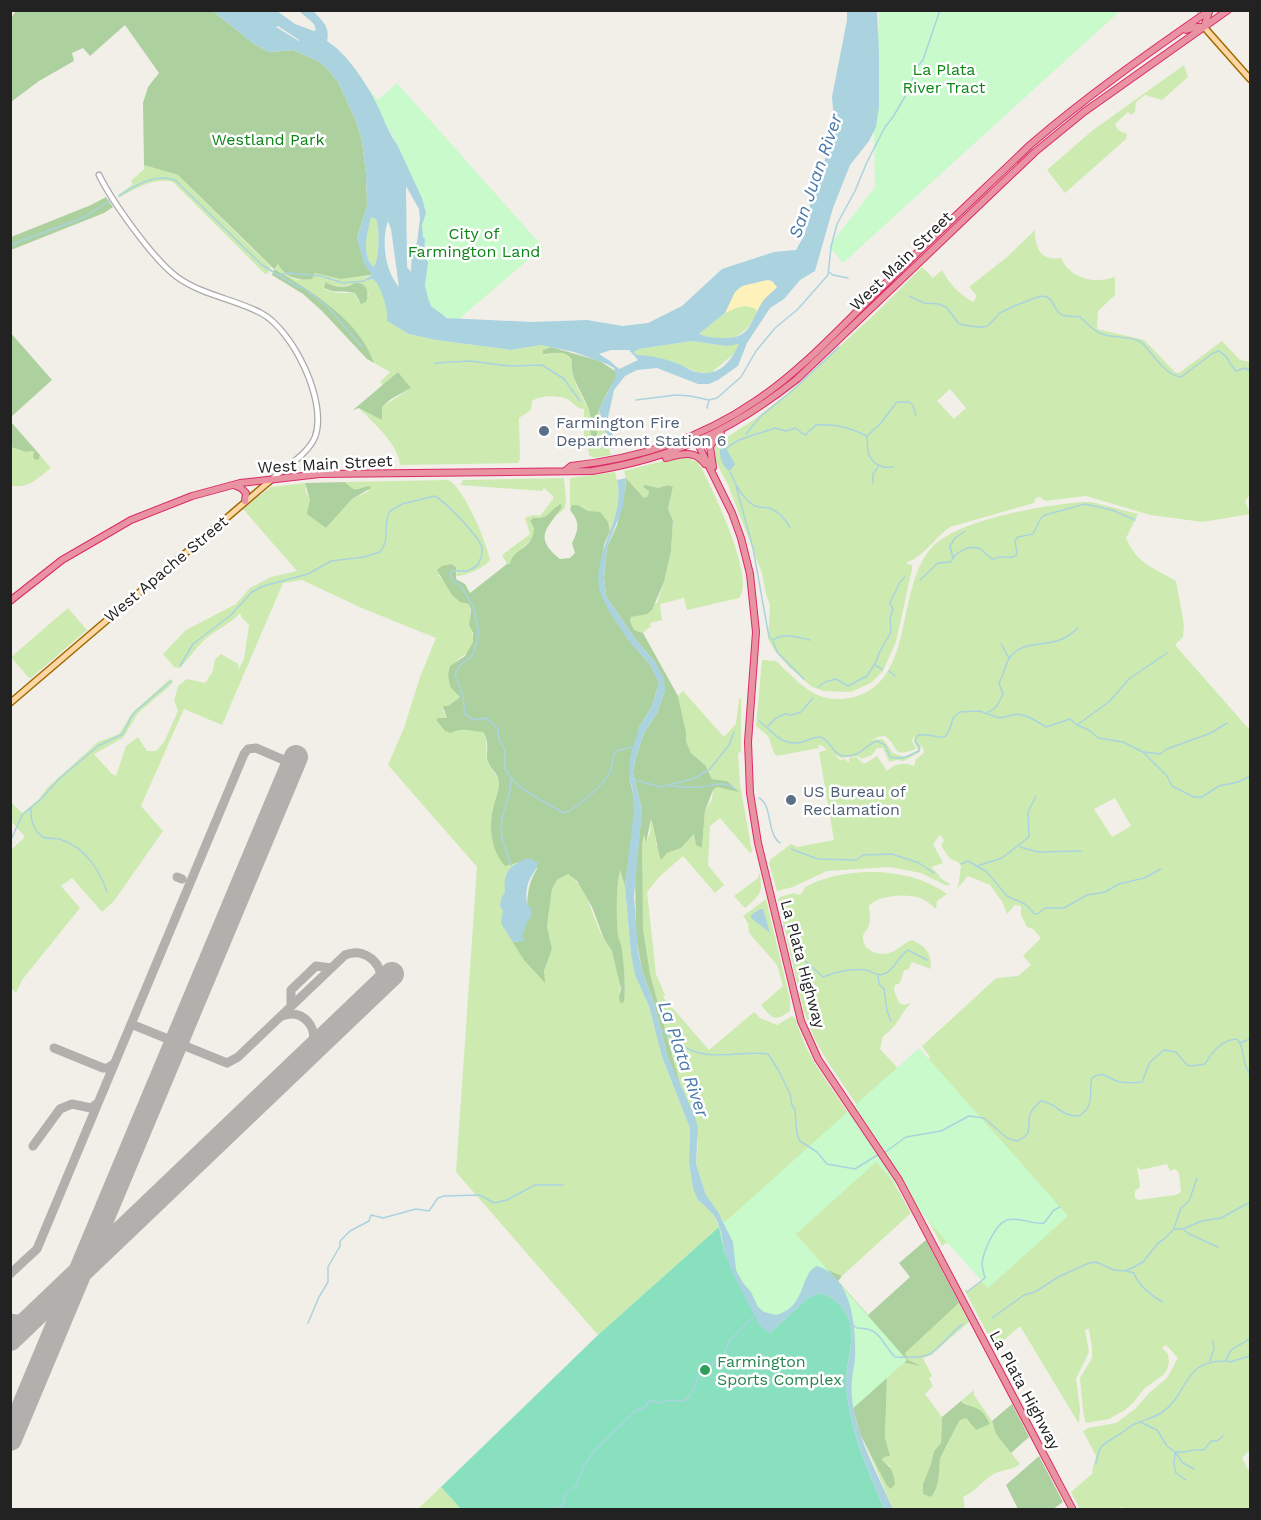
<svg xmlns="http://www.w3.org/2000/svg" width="1261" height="1520" font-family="'Work Sans',sans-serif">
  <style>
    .grass { fill: #cdebb0; fill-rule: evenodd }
    .forest { fill: #add19e }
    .sand { fill: #fff1ba }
    .park { fill: #c8facc }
    .pitch { fill: #88e0be }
    .water { fill: #aad3df; fill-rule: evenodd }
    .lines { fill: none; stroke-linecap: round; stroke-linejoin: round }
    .stream { stroke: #aad3df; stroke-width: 1.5 }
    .river { stroke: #aad3df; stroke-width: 7 }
    .taxiway { stroke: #b1b0ac; stroke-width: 9 }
    .runway { stroke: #b1b0ac; stroke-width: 24 }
    .minor-casing { stroke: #a9a9a9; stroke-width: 7 }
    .major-casing { stroke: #a06b00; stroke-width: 8 }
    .highway-casing { stroke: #dc2a67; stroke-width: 8 }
    .minor { stroke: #fff; stroke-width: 4.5 }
    .major { stroke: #fcd6a4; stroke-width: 5 }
    .highway { stroke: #e892a2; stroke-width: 6 }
    .service-dot { fill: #5c6f8a; stroke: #fff; stroke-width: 2 }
    .leisure-dot { fill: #2e9e5b; stroke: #fff; stroke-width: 2 }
    .labels { text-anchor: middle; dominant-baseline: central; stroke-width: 5; stroke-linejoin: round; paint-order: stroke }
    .park-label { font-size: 16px; fill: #0c8416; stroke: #fff }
    .street-label { font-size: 16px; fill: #222; stroke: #fff }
    .service-label { font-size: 16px; fill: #4e5e75; stroke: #fff; text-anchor: start }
    .leisure-label { font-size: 16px; fill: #27864d; stroke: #fff; text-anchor: start }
    .water-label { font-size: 18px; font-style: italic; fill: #4a7aab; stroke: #fff }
  </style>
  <rect width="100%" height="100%" fill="#f2efe9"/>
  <path class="grass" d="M1184 65 1188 77 1162 100 1145 95 1136 102 1135 112 1131 115 1128 112 1115 124 1118 130 1127 134 1126 139 1065 193 1047 170 1093 130Z
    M144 165 178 175 271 267 268 273 265 274 173 182C154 177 136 189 120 197L118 195 133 184 131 181 144 169Z
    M371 216 376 218C380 229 379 257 374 267 360 255 368 232 371 216Z
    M1035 230C1035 248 1040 261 1061 258 1070 279 1095 284 1115 277V295L1098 311 1097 329 1144 340 1176 373H1179L1222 341 1240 360 1250 362V495L1245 501 1250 514 1203 522 1150 515 1086 496 1045 501 1040 497 1036 498 1034 503 950 527C936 536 923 558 907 562V564L912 565V569L896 642 883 671 871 683 851 692 824 691 812 687 789 667 775 651 768 639 770 605 766 595 762 573 728 485 714 458 715 445 755 419 799 384 878 311 922 267 933 278 942 270C950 285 958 293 973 302L977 296 969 287 1007 257ZM950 389 966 408 954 419 937 401Z
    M279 263C290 278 297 287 313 272L341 279 371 276 364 280 374 279 378 282 388 310V321L409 334 436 340 511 350 541 345 551 347 543 350 546 355 560 352 569 355 572 360 576 385 590 412V431L593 443 598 445 595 427 599 409 611 455 594 458 589 455 587 439H584V409C575 408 574 403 567 399 557 395 540 395 532 401L531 410 519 418 520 459 518 463 400 465C398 443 373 423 359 408L382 407 411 388 398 372 383 385 380 382 390 372 374 363C360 320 311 291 274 269ZM324 283C334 285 343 289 354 284L365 287 369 296 359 302 355 293H337L325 290Z
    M738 306H750L756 309 757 313C745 339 725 345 699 334L725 313Z
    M692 341 726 346 740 343 736 352 711 373 696 372 671 361 637 355 634 351 639 349Z
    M11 447 26 452 34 451 39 459 40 455 51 468C35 480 30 488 11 486Z
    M682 456 690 458 693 461 697 460 700 463 699 466 701 467C712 489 756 578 739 598L687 610 684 598 660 604 662 620 650 623 651 626 643 633 634 630 630 621 631 617 657 603 664 582 671 551 673 521 668 510 673 487 668 485 649 491 648 496 644 498 626 478 624 471Z
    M615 472C622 499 619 505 610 531L608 522 578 505H572L570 510V478Z
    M564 478 566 499 565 508 551 520 557 515 558 505C547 515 548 518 533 518L530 521 534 528V537L514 556 511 564H507L502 555 530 534 525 518 533 515 540 516 553 499V496L544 488 542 491 460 485 463 480Z
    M448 480C463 486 487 543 490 560 484 568 466 576 456 576L457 572 438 575C452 585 449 598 469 604 472 611 469 615 470 623 470 629 474 635 473 642 471 654 461 655 455 663 452 666 450 671 448 675L450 687 460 697 443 710 447 718H438L436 720 445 731 468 729 483 732 486 735 487 762 499 780V792L491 818 492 837 510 865 517 863C503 874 505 874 505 891 505 897 503 904 503 910 502 939 524 953 544 971L552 949 547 926 552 889 557 880 568 874C590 891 591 916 604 939 606 943 610 947 612 951 618 963 622 984 619 997L624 1001C626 981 624 960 618 940 613 922 618 888 620 868L625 886 631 955 635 974 649 1006 662 1057 690 1128 689 1164 693 1189 698 1200 713 1214 719 1227 598 1335 456 1172 477 867 388 765 404 728 420 677 436 638 364 609 302 580 283 583 222 725 184 709 141 806 163 831 114 901 102 912 72 878 61 886 80 908 22 980 16 993 10 987 11 850 25 837 11 821 10 801 22 813 38 800 48 787 98 742 119 734 132 713 170 679 173 681 172 684 138 713 123 738 94 754 112 774 116 776 126 746 138 737 147 751H156L164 742 178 711 174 701 178 686 187 679 205 683 213 671 215 659 221 654 238 664 239 669 244 659 249 625 242 618 240 613C231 623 220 628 209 636 198 645 190 657 180 668L174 667 163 654 186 630 236 604 250 588 271 577 297 571 243 509 271 487 305 483 306 492 326 528 352 499 369 491 365 486 355 490 352 489 345 482Z
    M1081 502H1092L1138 514 1126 538C1138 565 1153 567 1176 581L1184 625 1183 637 1175 645 1248 728H1250V1450L1242 1458 1250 1473V1509L1124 1510 1122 1507 1115 1509H1080L1071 1492 1093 1473 1092 1471 1096 1456 1083 1431 1088 1428 1116 1423 1135 1409 1149 1393 1167 1378 1178 1358 1166 1345 1162 1348 1168 1354 1169 1362 1167 1370 1163 1375 1144 1389 1133 1403 1125 1410 1109 1419 1086 1423C1083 1418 1081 1386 1080 1378L1092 1358V1348L1089 1329 1085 1330 1089 1352 1076 1379 1080 1409 1079 1424 1020 1326 995 1348 964 1289 969 1291 982 1280 947 1242 942 1246 902 1172 827 1061 815 1040 803 1009 778 900 780 897 794 893 799 895 802 893 805 887C844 866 910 866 947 894L937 901 936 909C931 905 926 900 920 898 907 893 877 895 869 906 869 911 871 919 869 925 868 929 863 933 863 937 862 952 882 957 892 952 899 949 905 942 912 940 927 948 931 952 931 969L912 962 908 970H904L900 983 895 985 894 990 899 1003 904 1005 911 1003C899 1015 898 1027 883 1036L880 1049 907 1078 930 1057 922 1046 994 980 997 978 1018 976 1031 965 1023 956 1041 938 1033 929 1027 927 1021 915V906L1015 905 1007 914 1003 903 990 885 968 876 958 888 961 866C958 861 956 861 951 859 947 856 944 850 941 845L944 840 940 835 933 844 943 863 931 867 941 877 937 876 950 884 947 886 921 873 890 867 827 871 793 887 777 891 769 863 771 859 791 844 797 847 834 840 819 752 827 750 821 745H818L819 748 777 756 774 753 768 736 756 726 762 660 776 661C801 684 816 706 854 697 917 681 894 584 934 545 964 518 1041 506 1081 502ZM914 735V742L918 750 904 757 893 753 883 739 872 740 878 737 885 736C901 748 889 758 916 749L912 741ZM920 745 923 748 924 753 916 759 914 766C904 762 895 763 887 771L877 756 866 763H860L863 761H860L857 757 849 758V762L844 759 840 760 834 754 841 758 858 756 861 759 872 755 877 748H883L889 762 897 760 904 761 920 752ZM1115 798 1131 826 1112 837 1094 809ZM1167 1164 1170 1171 1175 1169 1179 1173 1181 1192 1175 1195 1139 1200 1135 1198V1191L1140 1187 1137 1166 1140 1170Z
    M68 608 87 630 31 678 28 677 11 657Z
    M683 691 724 737 736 724 739 699 741 698V751L738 754 740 784 752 852 750 853 720 818 710 826 708 865 724 885 715 893 683 856 659 877 647 892 656 974 665 995 663 997 709 1050 754 1012 760 1018 777 1025 792 1016 795 1018 805 1045 815 1064 886 1169 911 1213 842 1276 828 1270 823 1265 730 1221 724 1223 706 1195 696 1164 698 1143 695 1116 682 1091 650 974 643 928 642 903V845L644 831 646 842 650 833 651 818 655 831 656 845 667 853 681 848 695 833 702 848 705 811 712 799 713 790 717 787 737 791 727 781 712 779 705 765 691 753 686 741V732L678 696Z
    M759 872C764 892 760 895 745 908L734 896 758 878Z
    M766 899 790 1000V1011C775 1022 772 1019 761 1005L783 986 777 965 749 933 748 923 743 916Z
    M959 1303 969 1322 931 1355 923 1358 932 1376 929 1378 933 1386 925 1394 942 1417 941 1443 934 1451 931 1464 923 1484 931 1497C940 1488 939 1472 940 1459 941 1457 957 1424 960 1419L966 1418 969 1423 965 1403 961 1401 974 1390V1395L992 1421 996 1434 1020 1464C1012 1471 1001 1469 992 1475 982 1482 974 1492 963 1497L965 1509H893L861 1434 887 1486 890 1466 882 1460 884 1457 890 1456 885 1437 887 1377 901 1362 917 1365 908 1360 904 1353Z
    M441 1487 461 1509 417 1510Z"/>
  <path class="forest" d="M16 11H213L254 44 269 52 293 50 316 60 325 66 338 82 356 121 362 141 366 173 367 206 357 238 372 275 341 279 315 273 312 279C298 281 285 277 278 264L274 269C311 291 360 320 374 363L367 359 322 311 303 294 272 275 274 269 178 175 144 165 143 103 148 87 159 73 125 25 90 56 83 48 72 53 74 61 39 81 11 102V18Z
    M106 197 113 207 104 213 11 250V237L91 205Z
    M325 282C332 286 341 288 349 286 352 285 354 282 358 283 368 284 369 295 366 302L361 304 355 293C343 290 335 294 324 288Z
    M10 332 52 380 11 417H10Z
    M551 347 600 361 615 371 617 376C608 391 599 405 596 422 595 431 600 438 597 446 586 437 593 421 589 410 583 393 570 379 572 360 564 348 554 355 543 354V350Z
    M398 372 411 388 391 399 382 407V420L359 408 353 410Z
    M11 422 40 455 39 459 36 460 33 457 34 451 26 452 11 447Z
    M626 478 644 498 648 496 649 491 643 487 645 485 658 488 668 485 673 487 668 509 673 521 671 551 664 582 652 610 647 614 631 617 630 621 634 630 643 633 678 696 686 732V741L691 753 705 765 712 779 727 781 739 792 717 787 713 790 705 811 702 848 696 845 694 834 681 848 667 853 661 860C656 846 656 833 651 819L646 843 644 834 642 845 643 928 650 974 682 1091 668 1058 654 1003 642 970 636 937 635 874 642 810 633 773 635 760 644 733 657 713 665 691 655 662 636 640 606 596 604 578 607 547 617 525 625 489Z
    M345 482C357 494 355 488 369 486L371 488 352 499 326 528 307 514 310 500 305 483Z
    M561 504 562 507C548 528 532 537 560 559L570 558 575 553 572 543C579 529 580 522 570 510L572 505H578L588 511 600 512 608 522 610 531 604 545 599 585 627 638 651 666 659 683 652 706 639 727 629 779C641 806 628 856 625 886L620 870C616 891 616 915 618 936 619 941 622 945 622 950 624 967 626 984 624 1002L620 1003 619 997 621 989 612 951 604 939 592 907 577 881 568 874 557 880 552 889 547 926 552 949 544 971 545 983 524 960 512 941 518 942C535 917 519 897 537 869L532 859 505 866C492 852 488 828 493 809 495 800 499 792 499 783 499 773 488 768 487 758 487 750 489 739 483 732 471 731 462 727 451 733L445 731 436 720 438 718H447L443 706H448L460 697 450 687 448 675 450 666 465 656 473 642V633L469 625 471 610 469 604 460 602 452 595 437 570 442 566 451 564 456 567V579L465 584 470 593 507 564H510C513 548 534 549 534 528L530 521 533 518C551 519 547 511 561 504Z
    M730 1221 823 1265 828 1270 842 1276 838 1281 868 1315 910 1277 899 1263 926 1240 959 1303 905 1353 908 1360 921 1366 901 1362 887 1377 885 1437 890 1456 884 1457 882 1460C891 1467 894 1473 895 1484L891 1489 887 1486 860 1434 853 1408 764 1312 724 1223Z
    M961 1401C966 1406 969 1405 976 1408 984 1411 986 1418 990 1424L976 1430 966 1418 960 1420C957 1424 941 1457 940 1459 939 1472 940 1487 931 1497L923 1494V1484L931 1464 934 1451 941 1443 942 1417Z
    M1012 1404 1029 1437 1011 1453 996 1434 992 1421Z
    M1039 1456 1063 1502 1053 1509H1018L1006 1485Z"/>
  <path class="sand" d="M767 280 772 281 778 286 762 303 757 313 756 309C744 303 737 308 725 313L735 292 742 286Z"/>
  <path class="park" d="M879 11H1120L843 263 829 246 875 187 874 130Z
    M397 83 543 247 459 319C442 318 425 307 425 287 426 282 427 278 426 272 426 261 424 251 425 239L423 237 422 225 426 213 422 198 397 144 365 85 378 100Z
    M919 1048 1068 1216 988 1288 876 1162 796 1234 907 1360 746 1504 598 1336Z"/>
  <path class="pitch" d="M719 1227 724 1252 756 1317 770 1333 808 1298 820 1293C833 1296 844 1307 849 1320 856 1341 845 1364 846 1385 850 1432 867 1467 884 1509H461L441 1487 598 1335Z"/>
  <path class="water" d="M213 11H277L295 24 314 31 316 30 314 24 299 11H313C323 21 330 27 327 41 348 54 370 88 380 111 385 122 390 135 397 144L422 198 426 213 422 225 423 237 425 239 424 253 428 263 425 286 428 298 431 306 447 318 532 322 587 320 623 326 648 323 682 306 722 269 774 252 796 250 805 234 810 204 831 141 834 122 832 97 847 20V11H877L879 53V107L876 127 869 141 850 165 833 208 815 271 800 280 784 299 770 308 747 343 738 366 718 380 709 384H698L657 368 637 370 625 376 614 390 607 422 618 447 610 449 599 409 616 376 614 368 607 364 574 352 541 345 511 350 436 340 409 334 387 321C389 312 381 285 373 279L363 281 372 275 364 264 357 238 367 206 366 173 362 141 356 121 338 82 325 66 316 60 293 50 269 52 254 44ZM278 26 299 40V41L287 40 269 30ZM406 186 419 209 420 219 417 242 412 252 411 272 407 267ZM371 217 376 219C380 229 379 258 374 267 360 255 368 232 371 217ZM388 221 391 229 399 287C385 271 381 241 388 221ZM767 280 772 281 777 287C773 292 765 297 761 304 750 323 750 339 723 338 714 338 707 337 699 334L725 313 735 292 742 286ZM692 341 726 346 739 344C730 363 719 377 696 372 690 371 685 366 679 364 667 359 649 355 637 355L634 352 639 349ZM611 350H629L638 360 619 369 610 361 599 354Z
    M721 448H726L735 464 730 471C724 469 717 454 721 448Z
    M626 478 623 507 607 547 604 578 606 596 636 640 655 662 664 678 665 691 657 713 644 733 635 760 633 773 642 810 634 896 638 951 642 970 654 1003 668 1058 695 1116 698 1128 696 1164 706 1195 718 1212 733 1242 736 1270 743 1283 751 1292 758 1307 764 1312 776 1315C807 1307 799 1274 817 1266 852 1277 856 1326 855 1357 855 1365 852 1372 852 1380 851 1388 852 1399 853 1407 860 1443 879 1477 893 1509H884C867 1467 850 1432 846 1385 845 1364 856 1341 849 1320 844 1307 833 1296 820 1293L808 1298 770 1333 760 1326 736 1280 724 1252 721 1232 717 1221 713 1214 698 1200 693 1189 689 1163 690 1128 662 1057 649 1006 635 975 631 955 625 886 634 810 632 786 629 779 630 758 639 727 652 706 659 683C656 678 654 672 651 667 647 660 641 655 636 649 624 635 602 604 599 587 594 547 626 518 617 480Z
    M525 859H532L538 863C537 870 532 874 529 881 526 888 526 897 527 905L531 908 532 916 527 922 522 936 525 940 518 942 512 941 501 923 503 911 500 906 501 899 505 892C503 872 508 868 525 859Z
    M760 909H763L770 933 751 918V915Z"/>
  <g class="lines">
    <path class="stream" d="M1196 10 1198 13
      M119 196C136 185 155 173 175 180L262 265 296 286 304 288 328 307 362 347
      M10 245 85 217 109 201
      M829 272 833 275 848 278
      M278 275 289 273 321 276 343 283 364 281
      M909 296 924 303 939 304 947 308 959 324C967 325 980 329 987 326 992 323 996 316 1000 313 1006 309 1038 296 1043 296 1055 297 1053 311 1062 315 1067 317 1075 316 1080 317 1087 323 1093 331 1102 334 1114 339 1134 335 1143 344 1154 355 1165 375 1181 377L1213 353 1219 351C1228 355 1229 364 1236 371L1245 368 1250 371
      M435 363 470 361 509 366 542 365 564 379 580 401
      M636 400 676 395 690 396 709 400 717 398 741 377 756 351 775 328 797 310 828 275 831 247 837 224 855 191 867 162 885 127 893 117 907 93 917 67 923 60 940 10
      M707 408 709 400
      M746 434 761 416 793 390 839 347
      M867 436 880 424 897 402H909L913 405 916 416
      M725 450C739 436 757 435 775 428L786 431 795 428 805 435 816 425C837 424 848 427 867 436 868 442 867 447 868 452 872 464 882 469 893 467
      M730 472C735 484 744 500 755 506 759 508 765 507 769 508 779 511 785 519 790 527
      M873 483V474L878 467
      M736 486 753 548 769 637 773 640C785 632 796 637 810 640
      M953 558 950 546 955 538 965 531
      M920 580 938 563 951 562C955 552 970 544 980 549 984 552 988 556 992 559 996 559 999 556 1003 557 1009 557 1012 559 1017 554L1015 541 1018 537 1033 534 1041 518 1045 515 1085 504 1112 510 1135 520
      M773 641 777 652 804 679
      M1001 644 1009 658
      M875 665 882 669
      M180 666 193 644 231 615 252 592 263 586 308 574 331 561 364 557 380 552C391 539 382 525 390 511L402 504 435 496C445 502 480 537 482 548 483 554 480 561 477 566L467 571H453L450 573 452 580 461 586 473 606 479 632 475 649 471 657 460 665 455 675 463 696 465 715 474 720 487 718 498 729 499 740 505 751V769L518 786 542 801 564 813C575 810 603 785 609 774 613 767 611 759 616 751L633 747
      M889 671 895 676
      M818 687 825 682 836 679 848 686 867 676 877 660 879 653 891 632 890 617 893 610 890 603 900 582 905 577
      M988 712C997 709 999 702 1003 694L999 683C1004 675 1005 664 1010 657 1023 640 1046 647 1062 639 1068 637 1073 632 1078 628
      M759 721C774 732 781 747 802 742 808 741 814 736 820 737 832 740 832 756 845 756 863 756 863 746 877 741L885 745 890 757C903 760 908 756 919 751L920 748 915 741 918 735C941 732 945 750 953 718L960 712 979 711 1000 718 1017 714 1029 717 1046 727 1070 719 1077 725 1089 730 1098 738 1123 742 1143 752 1167 776 1172 786 1194 797H1202L1219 786 1238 782 1250 776
      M1077 725 1110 701 1129 679 1167 653
      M768 726 776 718 785 714 791 715 801 712 813 698
      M1145 752 1160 754 1167 749 1211 733 1227 723
      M511 778C512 791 506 803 503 815 498 833 505 849 512 866
      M635 780 661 787 695 778 710 769 729 745 734 732
      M670 786C680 787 690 788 699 787 713 786 724 779 736 790
      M759 798C773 805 766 833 780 843
      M31 807C30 818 33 831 43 837 49 840 56 837 62 840 84 847 100 870 107 892
      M10 842 22 815 41 799 59 779 98 746 123 734 131 717 136 711 171 681
      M1020 847 1038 852 1081 851
      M791 849 818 859 856 860 863 855 892 854 919 863 934 873
      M961 864 968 861 987 872 1007 896 1025 904 1035 914H1038L1045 908H1064L1087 895 1105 892 1119 884 1144 878 1161 869
      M977 866 1002 858 1029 837 1028 812 1036 796
      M782 927 789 925 795 928 802 958 823 977C837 971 851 968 866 970 872 971 877 977 884 974 895 970 898 956 908 950L927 960
      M878 975 879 984 884 989 887 1011 891 1021
      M661 1030C670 1038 682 1047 693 1051 717 1060 743 1050 768 1054L779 1071 790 1094 792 1105 795 1110 797 1134 800 1141 817 1152 827 1164 855 1169 879 1154
      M1240 1043 1250 1039
      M884 1153 906 1137 941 1131 969 1116 984 1118 1007 1138 1017 1141C1036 1133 1025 1124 1031 1112 1033 1108 1038 1104 1041 1101 1057 1103 1061 1117 1079 1116 1096 1104 1088 1095 1092 1078 1105 1069 1108 1080 1120 1082 1127 1083 1135 1083 1142 1082L1150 1062 1164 1050 1176 1052 1187 1065 1192 1066 1205 1064C1213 1051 1221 1040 1237 1039 1246 1049 1241 1064 1250 1074
      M1174 1228 1181 1208 1189 1201 1197 1178
      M1184 1230 1189 1234 1218 1247
      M1127 1271 1134 1273C1137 1284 1152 1296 1162 1302
      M967 1292 985 1278C984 1273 982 1269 982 1264 983 1252 995 1224 1007 1220 1019 1216 1032 1225 1044 1223L1054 1210 1060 1207
      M992 1318 1024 1295 1035 1292 1060 1276 1089 1263 1096 1262 1114 1270 1125 1271 1134 1267 1143 1262 1159 1242 1163 1240 1174 1229H1183L1202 1221 1221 1218 1250 1202
      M308 1323 319 1297 328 1282V1267L340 1246V1241L350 1231 369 1221 371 1215 383 1218 416 1209 429 1211 438 1198 444 1196 480 1195 494 1203 507 1200 535 1185H563
      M853 1325 857 1328C881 1328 879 1340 895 1357 905 1357 920 1359 930 1354 939 1349 952 1331 963 1324
      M1210 1361 1214 1349 1213 1341
      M1226 1361 1230 1362 1250 1356
      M1140 1422 1157 1430 1167 1446 1175 1452 1174 1464 1176 1473 1186 1480
      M1096 1464C1099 1443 1103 1445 1120 1434 1125 1431 1129 1426 1135 1424 1143 1420 1153 1418 1161 1413 1190 1394 1181 1360 1226 1361 1231 1343 1240 1348 1250 1338
      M1194 1469 1183 1463 1175 1452C1184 1454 1191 1448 1204 1450L1211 1441H1217L1223 1436
      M542 1510 557 1508 563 1505 566 1493 576 1486 584 1466 593 1452 635 1411 644 1408 650 1400 659 1403 668 1400 682 1401 686 1399 691 1394 701 1371 723 1357 729 1341 755 1315"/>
    <path class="river" d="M266 25 297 44"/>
    <path class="taxiway" d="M177 877 182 879
      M291 1006V990L316 966 331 968
      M282 1016C301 1008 319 1026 312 1046 310 1052 305 1057 300 1062
      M131 1024 227 1063 238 1057 345 955C362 948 381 960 381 979L374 992
      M54 1048 103 1068H108L115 1063
      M33 1146 60 1109 72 1104 91 1108 98 1103
      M10 1274 37 1249 244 754 248 749 256 748 293 764
      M10 1318C24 1321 31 1317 41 1309"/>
    <path class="runway" d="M10 1339 392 974
      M10 1439 296 757"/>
    <g class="minor-casing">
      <path id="minor" d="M99 175C113 203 153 259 177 277 202 295 234 299 261 313 293 330 328 402 315 437 308 454 286 467 272 479"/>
    </g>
    <g class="major-casing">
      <path id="major" d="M1204 27 1250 79
        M10 703 271 480"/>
    </g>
    <g class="highway-casing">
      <path id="highway" d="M1186 30 1196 27H1204L1209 12
        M697 442 732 513 741 538 750 574 756 632 748 742 750 793 758 843 801 1021 818 1059 899 1180 1073 1510
        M666 458C681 454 695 449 705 464
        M713 467 710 447 715 438 721 434
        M566 470 571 466C635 459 700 439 754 402 802 371 844 323 885 284 933 237 982 191 1030 145 1087 96 1148 53 1210 10
        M234 485 241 488 246 493 245 501
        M10 601 62 560 131 520 192 496 240 483 320 474 592 471C673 458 733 430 797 379L1035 152 1084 112 1228 10"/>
    </g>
    <use href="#minor" class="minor"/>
    <use href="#major" class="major"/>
    <use href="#highway" class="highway"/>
  </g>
  <g class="service-dot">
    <circle cx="544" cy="431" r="6"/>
    <circle cx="791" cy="800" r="6"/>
  </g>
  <circle class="leisure-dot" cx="705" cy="1370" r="6"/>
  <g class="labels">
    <g class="park-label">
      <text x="944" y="69">La Plata<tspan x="944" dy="18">River Tract</tspan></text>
      <text x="268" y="139">Westland Park</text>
      <text x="474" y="233">City of<tspan x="474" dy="18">Farmington Land</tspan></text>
    </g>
    <g class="street-label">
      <text transform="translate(901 261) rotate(-44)">West Main Street</text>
      <text transform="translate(325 464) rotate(-3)">West Main Street</text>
      <text transform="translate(166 569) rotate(-40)">West Apache Street</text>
      <text transform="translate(803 964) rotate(75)">La Plata Highway</text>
      <text transform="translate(1025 1390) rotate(62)">La Plata Highway</text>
    </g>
    <g class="service-label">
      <text x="556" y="422">Farmington Fire<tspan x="556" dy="18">Department Station 6</tspan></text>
      <text x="803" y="791">US Bureau of<tspan x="803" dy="18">Reclamation</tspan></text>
    </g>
    <g class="leisure-label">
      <text x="717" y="1361">Farmington<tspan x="717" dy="18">Sports Complex</tspan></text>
    </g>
    <g class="water-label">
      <text transform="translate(815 176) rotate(-71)">San Juan River</text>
      <text transform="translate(684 1059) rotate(71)">La Plata River</text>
    </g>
  </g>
  <rect width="1261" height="1520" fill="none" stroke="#222222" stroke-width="24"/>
</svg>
